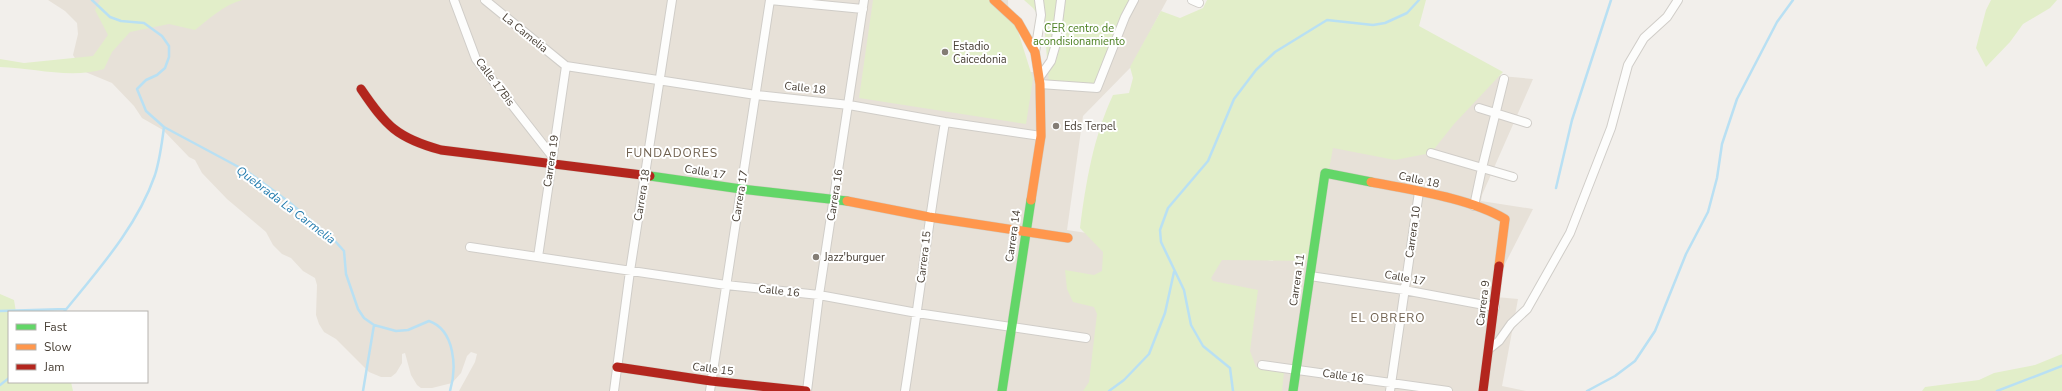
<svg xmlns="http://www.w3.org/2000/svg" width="2062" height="391" font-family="'Nunito Sans',sans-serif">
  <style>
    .residential { fill: #e7e1d8 }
    .green { fill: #e2eec9 }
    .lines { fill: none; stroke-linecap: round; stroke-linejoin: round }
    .stream { stroke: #b9e0f3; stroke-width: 2.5 }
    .street-casing { stroke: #d0cdc8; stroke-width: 10 }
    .fast-casing { stroke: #d3cec3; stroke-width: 10 }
    .slow-casing { stroke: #d3cec3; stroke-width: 10 }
    .jam-casing { stroke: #d3cec3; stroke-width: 10 }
    .street { stroke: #fdfdfc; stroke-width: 8 }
    .fast { stroke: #63d668; stroke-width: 9 }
    .slow { stroke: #ff974d; stroke-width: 9 }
    .jam { stroke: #b3261e; stroke-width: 9 }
    .poi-dot { fill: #847d75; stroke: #fff; stroke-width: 1.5 }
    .labels { text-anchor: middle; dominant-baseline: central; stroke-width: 4; stroke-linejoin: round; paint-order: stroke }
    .park-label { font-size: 11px; fill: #4d8123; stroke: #fff }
    .street-label { font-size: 11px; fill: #494036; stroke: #fff }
    .poi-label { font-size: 11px; fill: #494036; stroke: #fff; text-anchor: start }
    .neighbourhood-label { font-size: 12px; letter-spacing: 1px; fill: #6d5e4c; stroke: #fff }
    .water-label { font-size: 12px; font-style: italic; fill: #237cae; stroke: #fff }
  </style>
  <rect width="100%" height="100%" fill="#f2efeb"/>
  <path class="residential" d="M48 0H1008L1011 73 1074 70 1104 0H1167L1131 67 1083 116 1067 230 1273 261 1303 70 1468 73 1533 79 1482 195 1481 201 1533 209 1505 264 1496 297 1518 299 1502 386 1526 391H459L475 362 477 354 471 352 467 356 461 373 452 383 432 388H421L417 385 411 375 405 353 402 354V363L396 373 391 377H381L369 372 336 339 324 332 319 324 316 315 317 285 315 278 303 271 291 258 282 254 273 245 266 232 227 199 202 173 195 160 189 157 163 130 142 118 134 106 112 83 83 71 73 55 78 34 77 23 65 11Z"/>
  <path class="green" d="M100 0H242C224 5 210 18 195 30L169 24 130 32 112 52 104 69C71 79 34 68 0 67V59L24 63 93 56 108 35 95 10Z
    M873 0H989L1016 25 1033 79 1026 124 859 98Z
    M1024 0H1131L1097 86 1049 82 1044 23 1033 8Z
    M1207 0H1426L1419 26 1503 72 1454 124 1431 153 1395 160 1333 148 1312 261 1222 260 1211 278 1213 281 1258 290 1250 351 1256 367 1284 372 1282 391H1083L1089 382 1097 314 1094 307 1073 302 1067 289 1065 270 1094 275 1102 271 1103 252 1080 228C1086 182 1093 138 1113 95L1129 93 1133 78 1130 67 1161 11 1180 18 1203 8Z
    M1991 0H2057L2050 8 2023 24 2010 42 1986 67 1976 48 1986 10Z
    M0 294 14 300 16 312H9V382H71L73 391H0Z
    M2062 354V391H1922L1925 387 1979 380 1994 373 2035 365Z"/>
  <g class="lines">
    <path class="stream" d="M92 0 110 17 121 21 144 23 162 36 169 46V57L165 68 157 75 146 80 137 89 146 111 164 127 248 172 289 202 335 241 344 251 346 274 358 309 364 318 374 325 396 331 408 330 429 321C455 330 457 368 450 391
      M1556 188 1572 120 1611 0
      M0 311 66 309
      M64 312C98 270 137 227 155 175 160 159 162 143 164 127
      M0 385 9 378
      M363 391 374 325
      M1109 391 1124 380 1149 354 1165 313 1174 272
      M1233 391 1230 368 1203 346 1191 325 1184 290 1161 242 1160 230 1168 208 1208 161 1234 99 1256 70 1275 52 1327 20 1373 25 1385 23 1407 13 1419 0
      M1587 391 1615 376 1635 361 1655 331 1686 254 1708 212 1717 178 1722 144 1737 99 1777 22 1793 0
      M1997 391 2062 366"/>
    <g class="street-casing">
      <path id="street" d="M454 0 476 59 552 156
        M485 0 566 66
        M770 0 863 9
        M1192 0 1199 3
        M1035 52 1041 15 1039 0
        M566 66 756 95 849 105 945 122 1041 136
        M1039 78 1051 61 1055 47 1061 0
        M1040 84 1097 88 1125 17 1134 0
        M1479 108 1527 123
        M1431 153 1513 177
        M1474 206 1482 168 1504 79
        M470 247 726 285 819 295 917 313 1086 338
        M538 257 566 66
        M1310 276 1404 290 1495 307
        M1489 349 1499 341 1511 324 1527 309 1570 233 1611 128 1628 65 1644 38 1667 17 1678 0
        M1262 365 1448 391
        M614 391 630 271 672 0
        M710 391 770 0
        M807 391 819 295 864 0
        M905 391C919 301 930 212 945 122
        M1390 391 1419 192"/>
    </g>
    <g class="fast-casing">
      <path id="fast" d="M650 176 741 189 847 201
        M1002 391 1031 200
        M1293 391 1325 173 1371 182"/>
    </g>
    <g class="slow-casing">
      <path id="slow" d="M994 0 1018 22 1035 52 1040 84 1041 136 1031 200
        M1371 182C1412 190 1470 198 1505 219L1499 266
        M847 201 929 217 1068 238"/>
    </g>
    <g class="jam-casing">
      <path id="jam" d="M361 89C386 126 397 138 441 150L650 176
        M617 367 711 381 806 391
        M1483 391 1499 266"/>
    </g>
    <use href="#street" class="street"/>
    <use href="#fast" class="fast"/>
    <use href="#slow" class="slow"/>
    <use href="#jam" class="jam"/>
  </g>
  <g class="poi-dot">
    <circle cx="945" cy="52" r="4"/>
    <circle cx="1056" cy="126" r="4"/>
    <circle cx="816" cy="257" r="4"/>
  </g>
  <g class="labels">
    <g class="park-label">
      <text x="1079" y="28">CER centro de<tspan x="1079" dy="13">acondisionamiento</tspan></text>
    </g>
    <g class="street-label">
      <text transform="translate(525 33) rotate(39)">La Camelia</text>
      <text transform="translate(495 82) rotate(53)">Calle 17Bis</text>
      <text transform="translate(805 88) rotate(6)">Calle 18</text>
      <text transform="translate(551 161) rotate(-82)">Carrera 19</text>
      <text transform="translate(705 172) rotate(9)">Calle 17</text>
      <text transform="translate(1419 180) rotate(12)">Calle 18</text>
      <text transform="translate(642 195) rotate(-81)">Carrera 18</text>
      <text transform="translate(835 195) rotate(-81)">Carrera 16</text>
      <text transform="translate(740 196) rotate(-81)">Carrera 17</text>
      <text transform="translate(1413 232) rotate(-82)">Carrera 10</text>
      <text transform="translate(1013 236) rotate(-82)">Carrera 14</text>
      <text transform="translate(924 257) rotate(-83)">Carrera 15</text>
      <text transform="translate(1405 278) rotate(10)">Calle 17</text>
      <text transform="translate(1297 280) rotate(-82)">Carrera 11</text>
      <text transform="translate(779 291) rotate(6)">Calle 16</text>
      <text transform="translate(1483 303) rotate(-83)">Carrera 9</text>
      <text transform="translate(713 369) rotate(7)">Calle 15</text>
      <text transform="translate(1343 376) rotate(8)">Calle 16</text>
    </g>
    <g class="poi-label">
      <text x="953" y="46">Estadio<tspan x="953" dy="13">Caicedonia</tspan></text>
      <text x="1064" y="126">Eds Terpel</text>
      <text x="824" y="257">Jazz'burguer</text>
    </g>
    <g class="neighbourhood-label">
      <text x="672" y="153">FUNDADORES</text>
      <text x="1388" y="318">EL OBRERO</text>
    </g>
    <g class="water-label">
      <text transform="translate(286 205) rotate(37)">Quebrada La Carmelia</text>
    </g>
  </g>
  <rect x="8" y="311" width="140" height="72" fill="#ffffff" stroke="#b6b3af"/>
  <rect x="16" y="324" width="20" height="6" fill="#63d668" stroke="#b6b3af"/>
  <text x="44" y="331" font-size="12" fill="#494036">Fast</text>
  <rect x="16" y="344" width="20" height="6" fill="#ff974d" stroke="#b6b3af"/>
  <text x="44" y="351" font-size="12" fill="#494036">Slow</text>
  <rect x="16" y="364" width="20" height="6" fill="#b3261e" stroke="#b6b3af"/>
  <text x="44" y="371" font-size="12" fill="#494036">Jam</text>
</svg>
